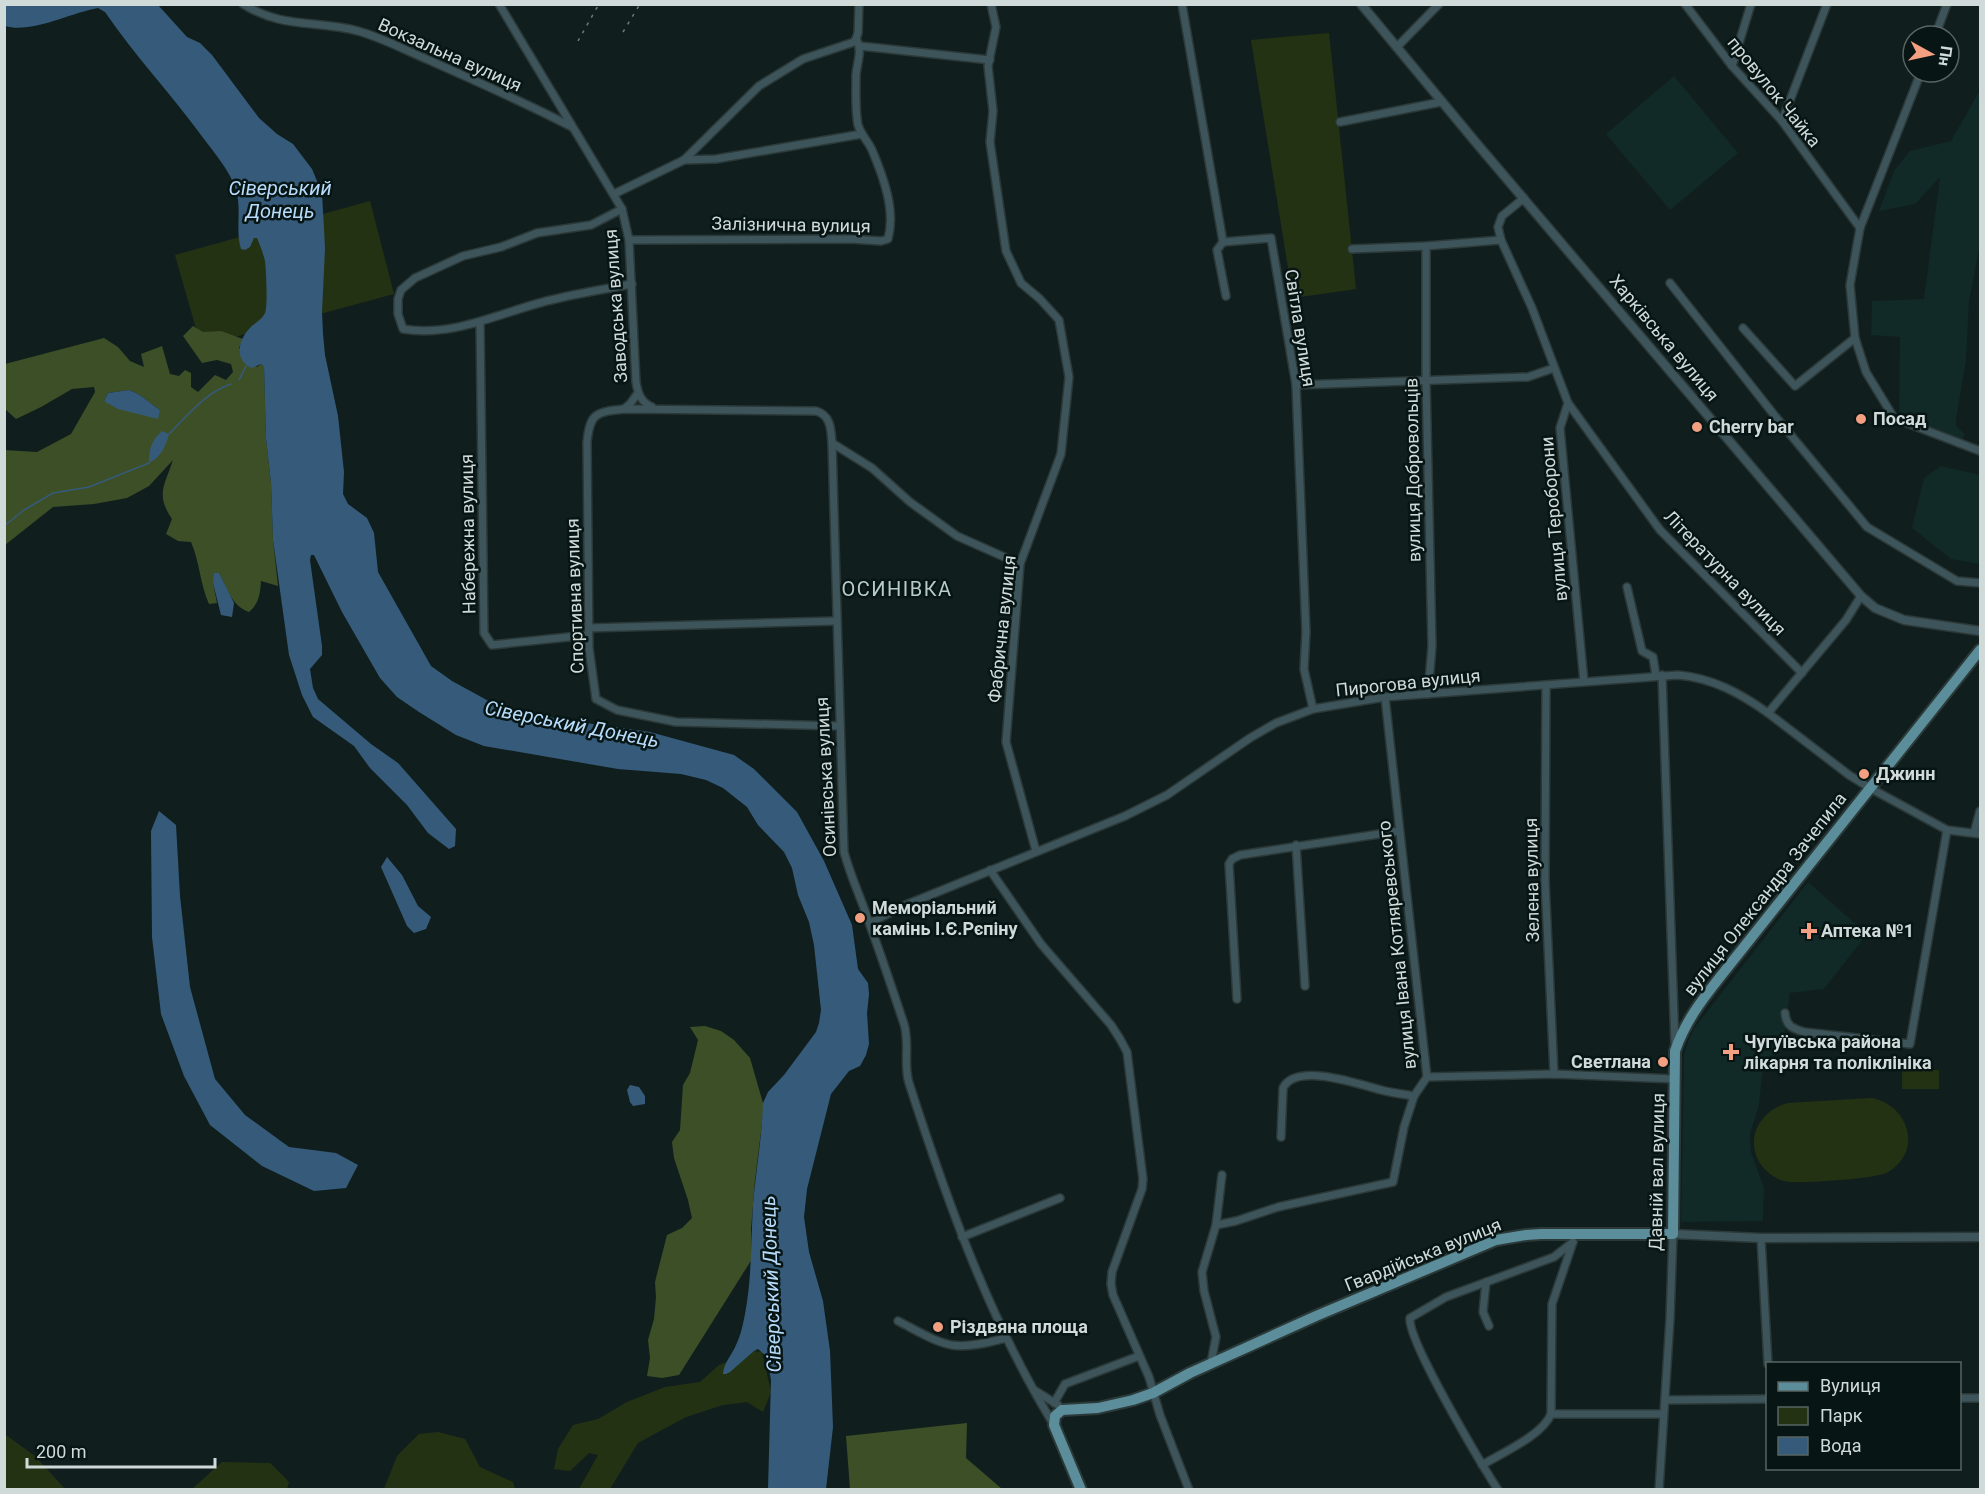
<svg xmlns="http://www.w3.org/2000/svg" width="1985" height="1494" font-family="Roboto,sans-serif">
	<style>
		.built { fill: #112927 }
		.green { fill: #243214 }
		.forest { fill: #3d4f27; fill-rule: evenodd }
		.water { fill: #365b7a }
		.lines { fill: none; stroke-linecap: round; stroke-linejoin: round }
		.stream { stroke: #365b7a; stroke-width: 1.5 }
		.minor-casing { stroke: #2b3938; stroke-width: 10 }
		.tertiary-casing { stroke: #2b3938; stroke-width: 11 }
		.primary-casing { stroke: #2b3938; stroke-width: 14 }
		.minor { stroke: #3d545b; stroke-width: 7 }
		.tertiary { stroke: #3d545b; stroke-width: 8 }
		.primary { stroke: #5b8d9a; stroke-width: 10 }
		.rail { stroke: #6d7a79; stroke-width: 1.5; stroke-dasharray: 3 6; stroke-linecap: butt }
		.poi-dot { fill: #f2a081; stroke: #071614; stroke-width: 2 }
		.labels { text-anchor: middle; stroke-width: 5; stroke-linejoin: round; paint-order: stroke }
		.street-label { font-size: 18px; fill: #d0dad9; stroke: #071614 }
		.poi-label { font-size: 18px; font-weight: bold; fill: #d0dad9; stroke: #071614; text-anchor: start }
		.water-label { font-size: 20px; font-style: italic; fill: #b7dbfb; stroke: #071614 }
		.neighbourhood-label { font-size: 20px; letter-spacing: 1.5px; fill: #b7cbc8; stroke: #071614 }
	</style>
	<rect width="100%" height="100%" fill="#101f1e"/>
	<g class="built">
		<path d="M 1674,76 L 1738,153 L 1670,210 L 1606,134 Z"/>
		<path d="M 1980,90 L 1980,244 L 1969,302 L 1966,361 L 1956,419 L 1956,426 L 1965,434 L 1959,445 L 1899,413 L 1900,337 L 1871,335 L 1872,301 L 1924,299 L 1940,177 L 1915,204 L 1879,211 L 1894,171 L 1910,151 L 1951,141 Z"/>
		<path d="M 1941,466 L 1980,475 L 1980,564 L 1951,559 L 1912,528 L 1924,478 Z"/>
		<path d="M 1808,882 L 1867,934 L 1824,989 L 1790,993 L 1782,1051 L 1764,1059 L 1759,1105 L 1750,1134 L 1751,1152 L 1764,1188 L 1763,1221 L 1681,1222 L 1684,1054 L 1689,1039 L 1695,1027 Z"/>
	</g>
	<g class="green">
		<path d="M 1329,33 L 1356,289 L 1293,298 L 1251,40 Z"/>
		<path d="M 370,201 L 394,294 L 201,346 L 175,255 Z"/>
		<rect x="1902" y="1070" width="37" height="19"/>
		<path d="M 1871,1098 C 1908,1104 1924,1151 1888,1172 C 1877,1179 1804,1183 1789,1182 C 1779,1181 1768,1174 1762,1166 C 1743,1140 1760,1110 1788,1103 Z"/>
		<path d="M 754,1351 L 762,1352 L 771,1392 L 763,1412 L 747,1402 L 723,1405 L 686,1417 L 638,1443 L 610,1489 L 579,1489 L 598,1455 L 589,1453 L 570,1471 L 554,1469 L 558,1449 L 573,1425 L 598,1419 L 627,1402 L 665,1387 L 700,1382 L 719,1365 Z"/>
		<path d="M 4,1430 L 6,1435 L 35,1456 L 65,1489 L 5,1489 Z"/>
		<path d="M 438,1432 L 465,1439 L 480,1467 L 513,1482 L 515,1489 L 384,1489 L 397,1456 L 419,1434 Z"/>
		<path d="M 222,1462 L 270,1463 L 289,1482 L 287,1489 L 192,1489 Z"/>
	</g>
	<g class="forest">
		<path d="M 193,326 L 203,332 L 221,331 L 243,339 L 239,348 L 257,367 L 261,364 L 264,365 L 266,439 L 271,483 L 273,540 L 278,586 L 261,581 C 260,595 259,603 249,612 C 232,606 227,589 219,573 L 213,583 L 217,603 L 209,604 C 200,584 200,563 191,542 L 178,541 L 166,534 L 172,519 C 155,494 165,485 173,460 L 149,486 L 127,498 L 94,504 L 53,507 L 5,545 L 4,450 L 37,452 L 71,434 L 95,392 L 94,387 L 72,389 L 41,407 L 16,419 L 5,409 L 5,364 L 104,338 L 118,347 L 130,361 L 144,367 L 141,354 L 162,346 L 170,374 L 179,376 L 185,370 L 191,373 L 191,387 L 198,392 L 215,375 L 226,380 L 233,372 L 231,364 L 217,360 L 202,363 L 183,336 ZM 129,390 C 143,395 148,402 160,410 L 104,401 L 108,393 Z"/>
		<path d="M 705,1026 L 721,1031 L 734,1040 L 750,1058 L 763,1103 L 763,1115 L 755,1180 L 751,1229 L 752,1259 L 679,1375 L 662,1378 L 647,1376 L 650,1358 L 648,1340 L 654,1319 L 656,1297 L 655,1282 L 667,1235 L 682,1228 L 692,1218 L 688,1200 L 674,1158 L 672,1142 L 680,1130 L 683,1085 L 690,1073 L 698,1040 L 690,1027 Z"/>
		<path d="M 967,1423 L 966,1458 L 1002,1489 L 850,1489 L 846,1436 Z"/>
	</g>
	<g class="water">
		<path d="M 5,4 L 158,5 L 187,37 L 200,43 L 212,55 L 259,118 L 277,134 L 293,144 L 312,169 L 322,193 L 325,248 L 322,312 L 323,334 L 325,355 L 338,416 L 344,472 L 343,494 L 348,504 L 367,518 L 374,533 L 378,572 L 431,666 L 452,681 L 494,704 L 558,719 L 650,732 L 734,755 L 754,769 L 797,812 L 824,861 L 852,925 L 858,969 L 868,983 L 869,994 L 867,1013 L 869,1044 L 866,1055 L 860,1066 L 849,1071 L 831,1094 L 807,1189 L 804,1217 L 809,1252 L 823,1301 L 830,1351 L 833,1427 L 826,1489 L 768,1489 L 771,1380 L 767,1357 L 758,1349 L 754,1351 L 730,1372 L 726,1374 L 723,1374 C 724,1362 732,1355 736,1345 C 741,1335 743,1324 745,1314 C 752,1277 751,1240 753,1204 C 756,1170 762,1137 763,1103 L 768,1092 L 784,1075 L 816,1032 L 819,1023 L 821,1010 L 814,945 L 809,922 L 798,895 L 792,868 L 784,852 L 758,825 L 747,807 L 723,788 L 706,780 L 681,774 L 618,769 L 484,746 L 456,735 L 419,712 L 397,697 L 380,678 L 342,612 L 314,555 L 311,555 L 310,560 L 322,646 L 322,655 L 310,669 L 313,688 L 318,699 L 371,744 L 398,763 L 456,829 L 455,846 L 449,849 L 428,833 L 407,805 L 370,768 L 354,746 L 313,717 L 302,695 L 289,655 L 273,540 L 271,483 L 266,439 L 264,366 L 261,364 L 252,368 C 235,361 237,342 249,329 C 254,323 261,321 265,313 C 268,307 266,268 265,261 C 263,253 260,245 257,238 L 254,238 L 250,247 L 245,250 L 241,249 C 235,230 242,209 236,190 C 230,171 216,155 204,139 C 172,95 135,56 105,12 L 98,8 C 70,13 31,34 5,26 Z"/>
		<path d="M 129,390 C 143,395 148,402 160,410 L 158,419 L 118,409 L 104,401 L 108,393 Z"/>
		<path d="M 162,431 L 169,434 C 166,446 161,457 149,463 C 149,449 151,441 162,431 Z"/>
		<path d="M 214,573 L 219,573 L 234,603 L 232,617 L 221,615 L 213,583 Z"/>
		<path d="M 159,811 L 176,825 L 180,896 L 190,987 L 215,1079 L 245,1115 L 289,1147 L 336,1153 L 358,1165 L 346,1188 L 314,1191 L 262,1166 L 210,1125 L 184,1076 L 161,1014 L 152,937 L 151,831 Z"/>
		<path d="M 387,857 L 402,875 L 418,906 L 431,917 L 426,929 L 414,933 L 407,926 L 381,867 Z"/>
		<path d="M 630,1085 L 639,1087 L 645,1096 L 645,1104 L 633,1106 L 630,1102 L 627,1090 Z"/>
	</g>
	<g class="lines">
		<g class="stream">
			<path d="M 239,380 L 246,366"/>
			<path d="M 169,434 C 187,416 206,392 231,384"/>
			<path d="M 4,526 L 24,510 L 53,493 L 89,487 L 149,463"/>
		</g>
		<g class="minor-casing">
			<g id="minor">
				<path d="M 243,4 C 282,29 317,20 358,31 C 383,38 407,51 431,61 C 478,82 526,103 572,127"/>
				<path d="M 499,4 L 622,209 L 629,240 L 636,382 C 638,394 641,402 652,407"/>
				<path d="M 991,4 L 996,27 L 988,66 L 993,111 L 990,142 L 1006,251 L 1021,283 L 1040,299 L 1059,320 L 1069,377 L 1061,454 L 1020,564 L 1006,742 L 1036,851"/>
				<path d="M 1182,4 L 1223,242 L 1271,238 L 1296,385 L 1306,632 L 1304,669 L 1313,709"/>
				<path d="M 1685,4 L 1732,66 L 1782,121 L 1860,228"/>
				<path d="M 1935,36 L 1947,4"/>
				<path d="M 860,46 L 990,60"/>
				<path d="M 1397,47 L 1439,4"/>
				<path d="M 1732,66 L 1751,4"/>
				<path d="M 1921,72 L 1860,228 L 1850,285 L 1855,338 L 1866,372 L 1894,418 L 1980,451"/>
				<path d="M 1782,121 L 1827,4"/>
				<path d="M 1340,122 L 1441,102"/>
				<path d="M 684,160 L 716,159 L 862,134"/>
				<path d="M 614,194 L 684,160 L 759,86 L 803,59 L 854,42 L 856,39"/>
				<path d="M 1524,198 L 1502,216 L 1498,227 L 1501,240 L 1532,308 L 1568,403 L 1560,428 L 1584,682"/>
				<path d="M 622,209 L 591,225 L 537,233 L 501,247 L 463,256 L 415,278 L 401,290 L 398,299 L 398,314 L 403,329 C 455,338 505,310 555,299 C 580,293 606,289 632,284"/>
				<path d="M 629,240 L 850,239 L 881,241 L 888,239 C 896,210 883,176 872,150 C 868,141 861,135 858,125 C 855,111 856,90 856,75 C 857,62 863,50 856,39 L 858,33 L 859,4"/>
				<path d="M 1223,242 L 1217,250 L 1226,296"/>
				<path d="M 1426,246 L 1426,381 L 1432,646 L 1428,694"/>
				<path d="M 1352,249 L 1426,246 L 1501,240"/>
				<path d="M 1670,283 L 1775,416 L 1867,527 L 1957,581 L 1980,583"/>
				<path d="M 480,322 L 484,633 L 492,645 L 588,635"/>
				<path d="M 1743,328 L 1795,386 L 1855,338"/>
				<path d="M 1296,385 L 1528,377 L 1554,368"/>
				<path d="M 1568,403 L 1660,530 L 1802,673"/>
				<path d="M 624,409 L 630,404 L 638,393"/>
				<path d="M 832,443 L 872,468 L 910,502 L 957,536 L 1020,564"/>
				<path d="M 1627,587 L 1642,651 L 1653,657 L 1656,676"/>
				<path d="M 588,628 L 836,621"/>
				<path d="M 1662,675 L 1675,1045"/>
				<path d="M 1546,686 L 1545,881 L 1554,1074"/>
				<path d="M 1768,713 L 1849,775 L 1870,788 L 1947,830 L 1980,834"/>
				<path d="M 840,726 L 676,722 L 617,710 L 596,699 L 589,648 L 587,442 C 590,413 596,412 624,409 L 816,411 C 831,415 831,430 832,443 L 844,852 C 851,878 862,900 870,925 C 882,958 893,991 904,1024 C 910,1043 903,1064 909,1083 C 947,1201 989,1319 1054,1425"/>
				<path d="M 1974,833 L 1980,811"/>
				<path d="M 1296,845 L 1305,986"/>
				<path d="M 990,870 L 1041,944 L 1111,1025 L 1120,1039 L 1127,1052 L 1129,1068 L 1143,1179 L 1142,1189 L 1112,1272 L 1111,1284 L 1113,1295 L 1149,1377 L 1160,1415 L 1189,1490"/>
				<path d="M 870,923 L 903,906 L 1125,816 L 1167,795 L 1250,738 L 1276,723 L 1313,709 L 1385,697 L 1678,675 C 1712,678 1740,693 1768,713 L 1846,620 L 1861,596"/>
				<path d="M 1237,999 L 1229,864 L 1232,859 L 1240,855 L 1399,831"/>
				<path d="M 1785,1013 C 1786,1026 1792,1028 1804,1032 L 1910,1044 L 1947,830"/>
				<path d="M 1427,1077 L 1554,1074 L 1675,1079"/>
				<path d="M 1281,1137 L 1283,1088 C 1296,1062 1359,1084 1381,1090 C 1392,1093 1403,1094 1414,1096"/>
				<path d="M 1216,1225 L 1236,1221 L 1278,1207 L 1393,1182 L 1404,1127 L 1414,1096 L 1427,1077 L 1385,697"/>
				<path d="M 962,1237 L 1060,1198"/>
				<path d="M 1761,1238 L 1768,1364"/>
				<path d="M 1486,1282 L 1483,1312 L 1489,1326"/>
				<path d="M 898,1321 C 946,1346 951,1353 1006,1338"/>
				<path d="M 1211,1363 L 1216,1337 L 1204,1291 L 1202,1272 L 1216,1225 L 1222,1175"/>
				<path d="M 1034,1390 L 1058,1405"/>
				<path d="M 1960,1398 L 1980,1398"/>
				<path d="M 1665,1400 L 1768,1399"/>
				<path d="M 1054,1403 L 1065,1384 L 1139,1356"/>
				<path d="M 1551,1414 L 1663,1414"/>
				<path d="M 1482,1465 C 1502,1453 1543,1435 1551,1414 L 1552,1304 L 1573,1242"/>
				<path d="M 1498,1490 C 1482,1465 1407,1340 1410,1318 L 1446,1297 L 1554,1257 L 1573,1242"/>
				<path d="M 1659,1490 L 1670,1319 L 1673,1234"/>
			</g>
		</g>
		<g class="tertiary-casing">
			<g id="tertiary">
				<path d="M 1361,4 L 1478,145 L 1861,596 L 1875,608 L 1904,620 L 1980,631"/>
				<path d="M 1673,1234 L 1761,1238 L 1980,1237"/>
			</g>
		</g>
		<g class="primary-casing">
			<path id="primary" d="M 1081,1490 L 1054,1425 L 1055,1416 L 1062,1410 L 1098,1408 L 1133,1400 L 1153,1393 L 1190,1373 L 1316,1316 L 1496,1240 L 1526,1235 L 1541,1234 L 1673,1234 L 1675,1051 C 1685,1022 1701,1001 1720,977 L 1980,650"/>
		</g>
		<use href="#minor" class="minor"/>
		<use href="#tertiary" class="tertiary"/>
		<use href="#primary" class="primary"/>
		<g class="rail">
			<path d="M 623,32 L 640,4"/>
			<path d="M 578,41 L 599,4"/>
		</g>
	</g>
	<g class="poi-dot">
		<circle cx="1861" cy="419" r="6"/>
		<circle cx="1697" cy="427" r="6"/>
		<circle cx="1864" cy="774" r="6"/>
		<circle cx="860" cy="918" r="6"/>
		<path d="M1806 922h6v6h6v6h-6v6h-6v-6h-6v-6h6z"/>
		<path d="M1728 1043h6v6h6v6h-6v6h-6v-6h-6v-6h6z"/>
		<circle cx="1663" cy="1062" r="6"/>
		<circle cx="938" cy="1327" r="6"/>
	</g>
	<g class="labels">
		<g class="street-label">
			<text transform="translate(450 55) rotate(24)" y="6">Вокзальна вулиця</text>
			<text transform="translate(1774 92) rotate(51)" y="6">провулок Чайка</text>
			<text transform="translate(791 225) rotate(1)" y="6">Залізнична вулиця</text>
			<text transform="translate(616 306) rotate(-94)" y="6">Заводська вулиця</text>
			<text transform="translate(1300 328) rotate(81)" y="6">Світла вулиця</text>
			<text transform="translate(1664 338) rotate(50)" y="6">Харківська вулиця</text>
			<text transform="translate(1413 470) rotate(-91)" y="6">вулиця Добровольців</text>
			<text transform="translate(1554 519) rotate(-95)" y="6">вулиця Тероборони</text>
			<text transform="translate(468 534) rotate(-91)" y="6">Набережна вулиця</text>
			<text transform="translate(1725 573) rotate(46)" y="6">Літературна вулиця</text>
			<text transform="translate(575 596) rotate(-92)" y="6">Спортивна вулиця</text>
			<text transform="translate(1002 629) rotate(-84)" y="6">Фабрична вулиця</text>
			<text transform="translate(1408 683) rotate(-6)" y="6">Пирогова вулиця</text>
			<text transform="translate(826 777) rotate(-93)" y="6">Осинівська вулиця</text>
			<text transform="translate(1532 880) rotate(-91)" y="6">Зелена вулиця</text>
			<text transform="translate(1765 894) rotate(-52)" y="6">вулиця Олександра Зачепила</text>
			<text transform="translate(1397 945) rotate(-96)" y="6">вулиця Івана Котляревського</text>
			<text transform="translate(1657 1172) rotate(-89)" y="6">Давній вал вулиця</text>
			<text transform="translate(1423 1255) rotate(-22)" y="6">Гвардійська вулиця</text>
		</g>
		<g class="poi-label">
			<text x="1873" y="425">Посад</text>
			<text x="1709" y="433">Cherry bar</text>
			<text x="1876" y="780">Джинн</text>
			<text x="872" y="914">Меморіальний<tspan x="872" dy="21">камінь І.Є.Рєпіну</tspan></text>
			<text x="1821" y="937">Аптека №1</text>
			<text x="1744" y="1048">Чугуївська района<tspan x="1744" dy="21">лікарня та поліклініка</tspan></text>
			<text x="1651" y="1068" text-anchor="end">Светлана</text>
			<text x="950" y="1333">Різдвяна площа</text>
		</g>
		<g class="water-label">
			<text x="280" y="195">Сіверський<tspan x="280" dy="23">Донець</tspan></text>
			<text transform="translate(572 724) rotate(11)" y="7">Сіверський Донець</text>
			<text transform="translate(771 1284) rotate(-92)" y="7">Сіверський Донець</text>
		</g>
		<g class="neighbourhood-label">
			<text x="897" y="596">ОСИНІВКА</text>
		</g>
	</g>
	<rect width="1985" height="1494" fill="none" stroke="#d0dad9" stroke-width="12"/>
	<rect x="1766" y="1362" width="195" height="108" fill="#071614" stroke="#576463" stroke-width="1.5"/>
	<rect x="1778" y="1382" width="30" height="9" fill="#5b8d9a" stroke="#576463" stroke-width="1.5"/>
	<text x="1820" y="1392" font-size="18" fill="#d0dad9">Вулиця</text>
	<rect x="1778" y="1407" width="30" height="18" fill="#243214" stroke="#576463" stroke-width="1.5"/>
	<text x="1820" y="1422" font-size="18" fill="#d0dad9">Парк</text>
	<rect x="1778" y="1437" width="30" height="18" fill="#365b7a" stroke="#576463" stroke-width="1.5"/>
	<text x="1820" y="1452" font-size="18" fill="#d0dad9">Вода</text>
	<g transform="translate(1931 54) rotate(98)"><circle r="28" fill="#071614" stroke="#576463" stroke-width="1.5"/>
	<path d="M0-4.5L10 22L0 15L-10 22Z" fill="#f2a081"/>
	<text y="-9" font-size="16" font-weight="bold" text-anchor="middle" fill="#d0dad9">Пн</text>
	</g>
	<path d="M27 1458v9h188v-9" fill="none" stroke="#d0dad9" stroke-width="3"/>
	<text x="36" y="1458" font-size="18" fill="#d0dad9" stroke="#071614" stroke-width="4.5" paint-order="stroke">200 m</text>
</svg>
